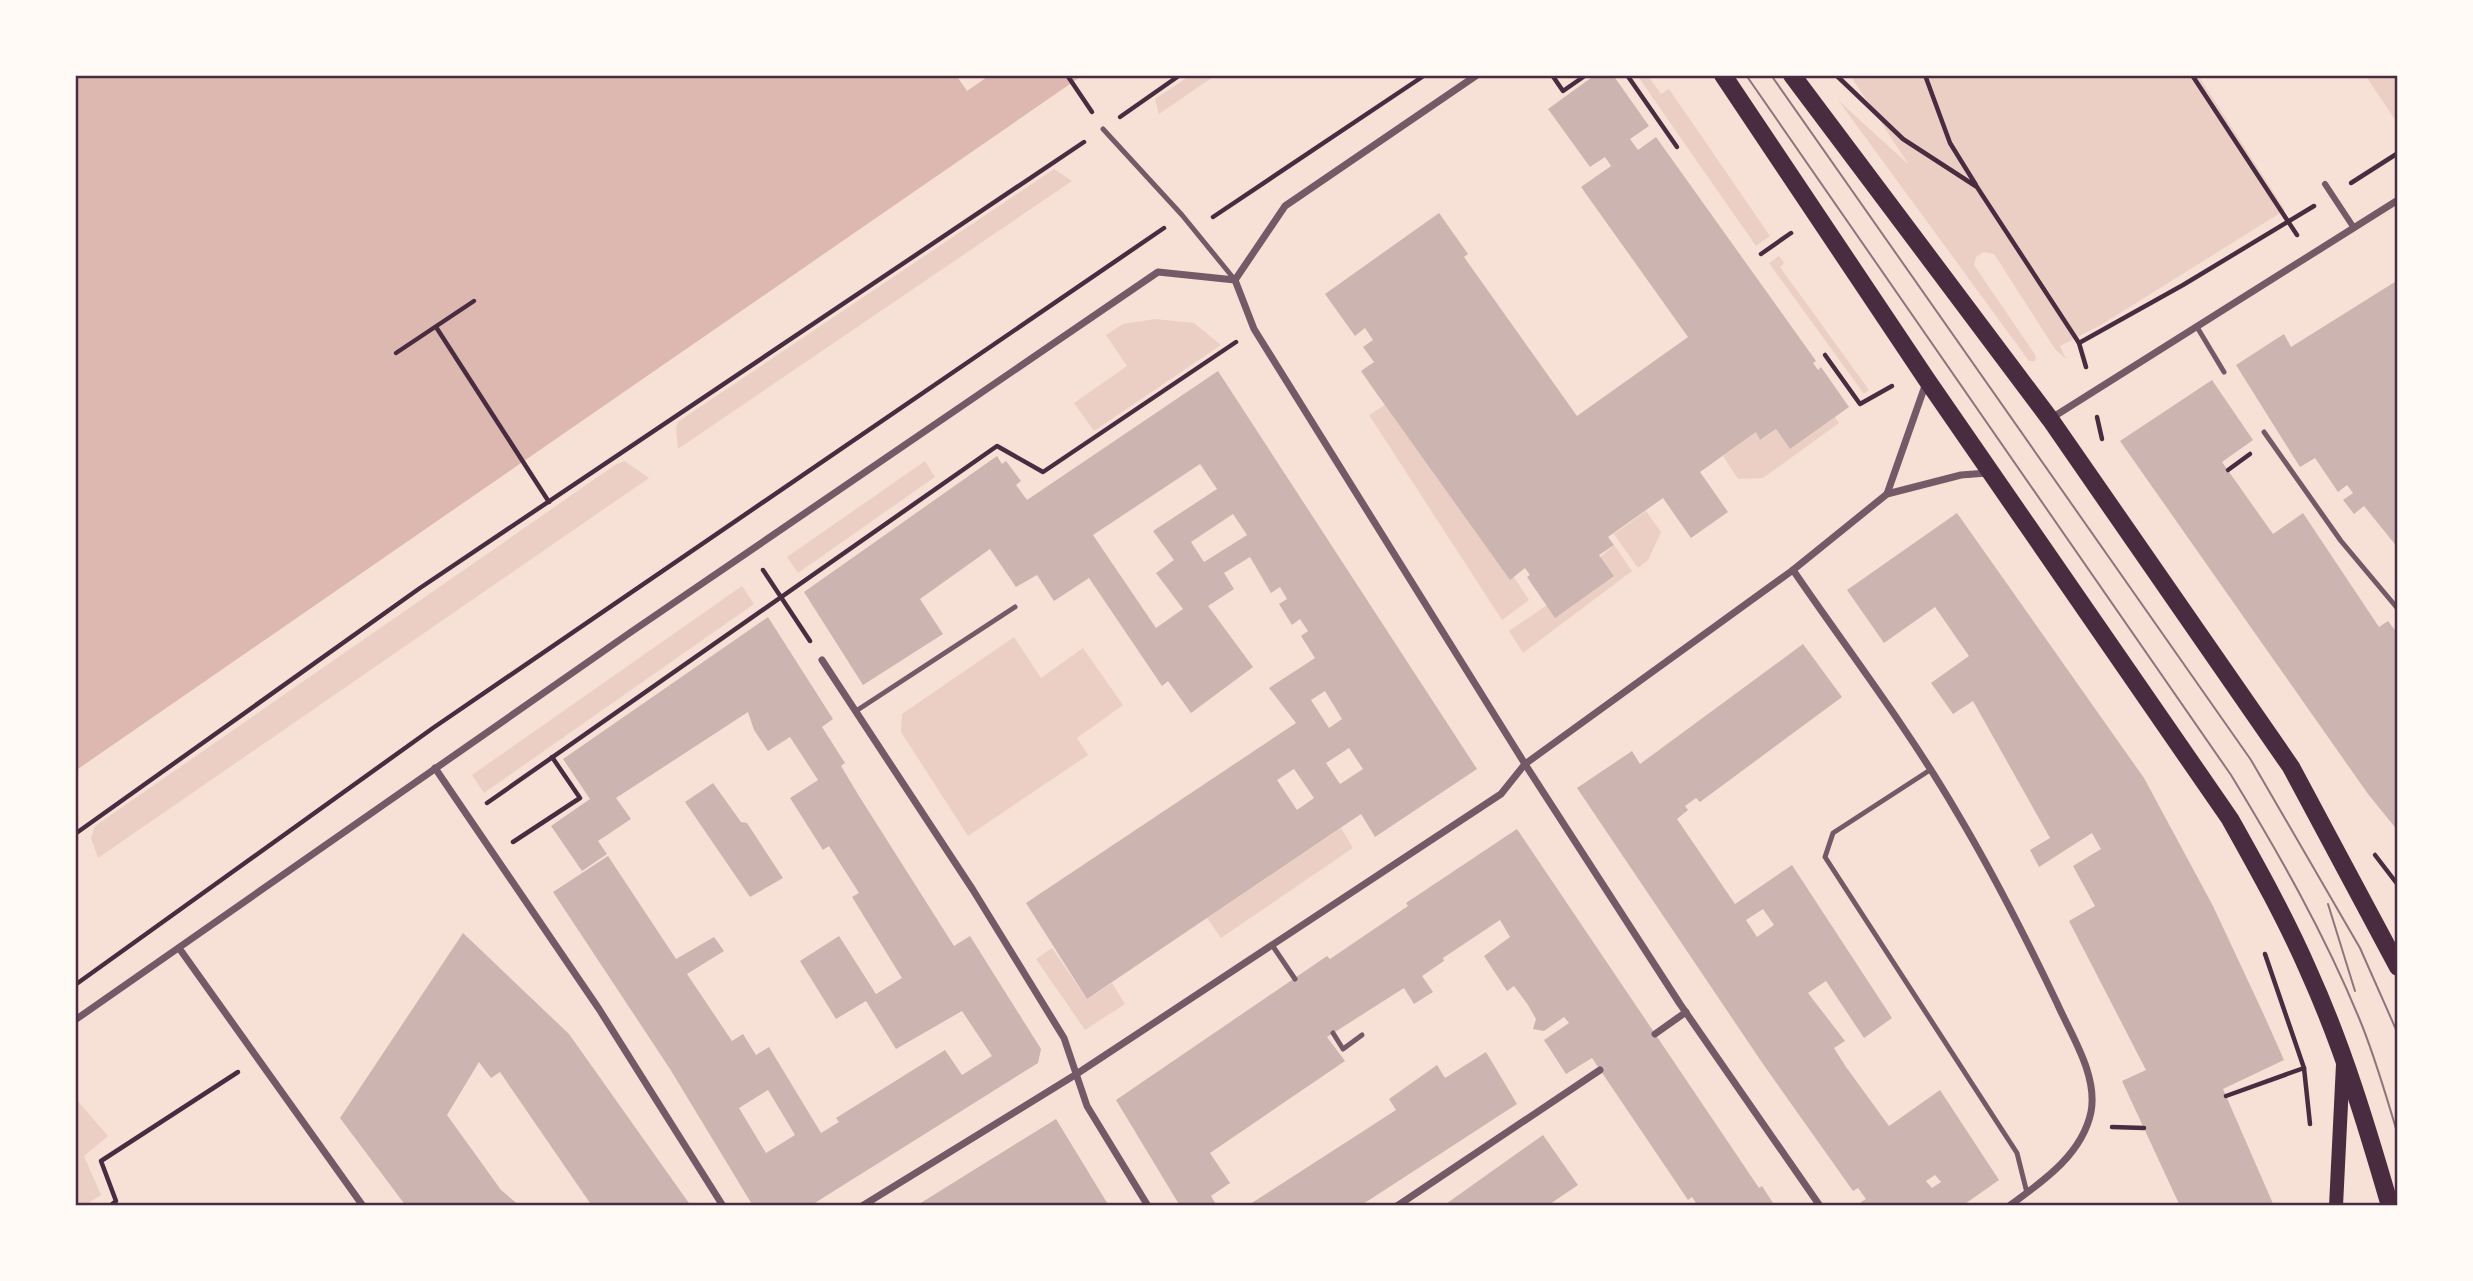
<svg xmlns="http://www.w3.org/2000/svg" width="2473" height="1281" font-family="'PT Sans',sans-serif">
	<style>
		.green { fill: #ebcfc5 }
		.water { fill: #dcb8b0 }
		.pier { fill: #f7e1d7 }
		.building { fill: #ccb4b1; fill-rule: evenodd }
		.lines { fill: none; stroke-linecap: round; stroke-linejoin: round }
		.path { stroke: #4a2c40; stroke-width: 4.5 }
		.service { stroke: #755966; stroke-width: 5 }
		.pedestrian { stroke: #755966; stroke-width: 6 }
		.minor { stroke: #755966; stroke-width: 7 }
		.secondary { stroke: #4a2c40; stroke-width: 14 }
		.primary { stroke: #4a2c40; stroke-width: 18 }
		.tram { stroke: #8f747c; stroke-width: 2 }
		.neatline { fill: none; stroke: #4a2c40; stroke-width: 2.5 }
	</style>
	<rect width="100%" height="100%" fill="#f7e1d7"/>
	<g class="green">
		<path d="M 1191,75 L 1216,75 L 1159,114 L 1155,99 Z"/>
		<path d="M 1647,75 L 1661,94 L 1669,89 L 1770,236 L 1756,246 L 1639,78 Z"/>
		<path d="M 1850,75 L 2198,75 L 2285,210 L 2101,325 L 2060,346 L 2066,359 L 2055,349 L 1994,254 L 1984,252 L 1976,257 L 1974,265 L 2036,356 L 2035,361 L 2029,361 L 1838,100 L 1909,165 Z"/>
		<path d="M 2365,75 L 2398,75 L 2398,124 Z"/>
		<path d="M 1054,169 L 1072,181 L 678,449 L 676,427 L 679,421 Z"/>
		<path d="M 1779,256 L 1784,263 L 1780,267 L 1869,390 L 1864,394 L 1769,263 Z"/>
		<path d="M 1155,319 L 1194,323 L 1221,345 L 1094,431 L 1074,403 L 1127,366 L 1106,335 L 1123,324 Z"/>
		<path d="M 1385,405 L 1510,579 L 1514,577 L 1529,600 L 1502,620 L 1369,415 Z"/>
		<path d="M 1835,417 L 1839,423 L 1763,478 L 1738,479 L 1723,456 L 1756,432 L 1761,440 L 1776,429 L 1790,449 Z"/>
		<path d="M 625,461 L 649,478 L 98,858 L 91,838 L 95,826 L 615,465 Z"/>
		<path d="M 925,461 L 935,477 L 798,573 L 787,557 Z"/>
		<path d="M 1646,511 L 1661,532 L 1648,560 L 1638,568 L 1614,534 Z"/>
		<path d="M 1614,545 L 1632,571 L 1523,653 L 1509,631 L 1547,605 Z"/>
		<path d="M 742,586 L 754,604 L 484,793 L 472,775 Z"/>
		<path d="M 1014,637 L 1041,678 L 1083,648 L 1123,705 L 1077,738 L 1088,755 L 968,836 L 901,732 L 902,714 Z"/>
		<path d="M 1341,828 L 1353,848 L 1221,938 L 1207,918 Z"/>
		<path d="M 1052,948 L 1087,999 L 1112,983 L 1125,1004 L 1085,1030 L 1036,959 Z"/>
		<path d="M 75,1098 L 108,1136 L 84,1156 L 101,1195 L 84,1206 L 75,1206 Z"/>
	</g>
	<path class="water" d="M 75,75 L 1083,75 L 75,771 Z"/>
	<path class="pier" d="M 956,75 L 990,75 L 967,91 Z"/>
	<g class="building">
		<path d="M 1595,75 L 1613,75 L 1649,126 L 1630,139 L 1638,150 L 1656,137 L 1816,361 L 1813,363 L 1818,370 L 1821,367 L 1849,407 L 1790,449 L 1776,429 L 1760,440 L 1756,432 L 1700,472 L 1728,512 L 1691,538 L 1663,498 L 1608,537 L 1614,545 L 1599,555 L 1614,576 L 1555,618 L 1527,577 L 1530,575 L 1525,568 L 1510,580 L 1372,387 L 1361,371 L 1374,362 L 1363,347 L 1373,340 L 1365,328 L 1355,336 L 1325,294 L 1439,213 L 1468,254 L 1464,257 L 1577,416 L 1688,337 L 1581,187 L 1611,166 L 1605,157 L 1590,167 L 1548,109 Z"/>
		<path d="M 2398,280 L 2398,548 L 2364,506 L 2354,514 L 2343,500 L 2353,493 L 2347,485 L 2338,492 L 2315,458 L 2300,467 L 2236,365 L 2284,334 L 2291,347 Z"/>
		<path d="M 1218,371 L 1477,769 L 1375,837 L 1361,814 L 1087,999 L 1026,903 L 1296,723 L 1269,688 L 1315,658 L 1301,636 L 1308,631 L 1300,619 L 1292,625 L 1279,604 L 1287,599 L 1280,587 L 1271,593 L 1250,557 L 1224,573 L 1234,589 L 1208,606 L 1253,667 L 1191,713 L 1168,681 L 1162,686 L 1089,578 L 1054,601 L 1037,575 L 1016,587 L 990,549 L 920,599 L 943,634 L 863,685 L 804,592 L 997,456 L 1002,464 L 1006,461 L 1021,481 L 1016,485 L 1027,500 ZM 1200,464 L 1217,489 L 1153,531 L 1174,560 L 1156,573 L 1183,609 L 1156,628 L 1093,535 ZM 1233,514 L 1247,535 L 1204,562 L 1191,542 ZM 1325,691 L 1342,719 L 1329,728 L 1311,700 ZM 1349,748 L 1363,769 L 1340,784 L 1326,763 ZM 1294,769 L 1314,798 L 1297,810 L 1277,780 Z"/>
		<path d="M 2212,380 L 2253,440 L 2222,462 L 2273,534 L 2303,513 L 2379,627 L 2388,621 L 2398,634 L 2398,831 L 2368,794 L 2120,441 Z"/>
		<path d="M 1957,513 L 2144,778 L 2213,906 L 2264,1015 L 2284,1060 L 2223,1089 L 2274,1206 L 2180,1206 L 2122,1081 L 2146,1070 L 2069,921 L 2095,906 L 2073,866 L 2101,849 L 2092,833 L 2039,867 L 2030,850 L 2050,838 L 1973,701 L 1953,714 L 1931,683 L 1969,656 L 1935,607 L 1884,643 L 1847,590 Z"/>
		<path d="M 768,617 L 833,719 L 822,727 L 845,763 L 841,766 L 859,796 L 954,946 L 970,936 L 1041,1049 L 1038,1063 L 810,1206 L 753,1206 L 670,1069 L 553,892 L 608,856 L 676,959 L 714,937 L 724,951 L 687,974 L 732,1041 L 743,1034 L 756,1055 L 769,1047 L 821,1133 L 839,1122 L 836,1118 L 945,1050 L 962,1075 L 992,1056 L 962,1011 L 896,1049 L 866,1001 L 836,1019 L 800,961 L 839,936 L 876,994 L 902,978 L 852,897 L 859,893 L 829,846 L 823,850 L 790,798 L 818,780 L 790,737 L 768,751 L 754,730 L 748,712 L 616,798 L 631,819 L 598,841 L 607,854 L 582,871 L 551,826 L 590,799 L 563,759 ZM 768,1090 L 795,1135 L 766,1153 L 739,1108 Z"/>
		<path d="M 1803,644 L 1842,697 L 1700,802 L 1696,798 L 1685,806 L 1688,810 L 1677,819 L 1735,904 L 1792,865 L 1892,1018 L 1864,1038 L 1826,981 L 1808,993 L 1845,1041 L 1834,1048 L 1846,1067 L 1889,1126 L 1940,1090 L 1999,1180 L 1962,1206 L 1863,1206 L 1861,1202 L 1866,1199 L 1858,1188 L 1853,1191 L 1763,1064 L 1577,788 L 1632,751 L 1640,764 ZM 1763,909 L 1774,925 L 1757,937 L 1746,920 ZM 1935,1175 L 1941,1182 L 1932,1188 L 1926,1181 Z"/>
		<path d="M 713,783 L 741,822 L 747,823 L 783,878 L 750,897 L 685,802 Z"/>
		<path d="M 1517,829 L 1759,1188 L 1762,1186 L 1775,1206 L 1698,1206 L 1692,1197 L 1688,1200 L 1592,1058 L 1566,1074 L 1544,1040 L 1569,1023 L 1564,1017 L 1544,1031 L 1533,1029 L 1536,1019 L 1528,1005 L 1514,986 L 1507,991 L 1484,956 L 1510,937 L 1500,920 L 1443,958 L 1444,961 L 1422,976 L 1433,992 L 1414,1004 L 1404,988 L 1327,1037 L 1345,1061 L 1210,1153 L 1230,1183 L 1211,1196 L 1217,1206 L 1180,1206 L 1116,1100 L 1327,956 L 1330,959 L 1408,906 L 1406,903 Z"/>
		<path d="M 463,933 L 569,1034 L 691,1206 L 592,1206 L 500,1072 L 491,1078 L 479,1062 L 447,1115 L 501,1190 L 520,1206 L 406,1206 L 340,1118 Z"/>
		<path d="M 1486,1052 L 1517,1104 L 1360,1206 L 1247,1206 L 1396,1110 L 1389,1099 L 1437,1065 L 1445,1078 Z"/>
		<path d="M 1056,1119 L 1109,1206 L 916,1206 L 956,1181 Z"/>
		<path d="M 1543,1135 L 1578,1185 L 1547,1206 L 1443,1206 Z"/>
	</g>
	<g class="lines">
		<g class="path">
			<path d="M 1067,75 L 1092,112"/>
			<path d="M 1552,75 L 1563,91 L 1586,75"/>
			<path d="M 1627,75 L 1677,147"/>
			<path d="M 1653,75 L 1656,75"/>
			<path d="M 1836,75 L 1903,139 L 1977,187 L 2079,343 L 2086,367"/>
			<path d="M 1925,75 L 1950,143 L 1976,185"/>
			<path d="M 2192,75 L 2297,235"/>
			<path d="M 1120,117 L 1180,75"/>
			<path d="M 2351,183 L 2398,153"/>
			<path d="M 1213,217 L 1425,75"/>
			<path d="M 1761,254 L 1791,233"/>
			<path d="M 436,327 L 549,502"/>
			<path d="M 2079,343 L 2183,285 L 2314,206"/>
			<path d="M 396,353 L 474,301"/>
			<path d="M 1825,355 L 1860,404 L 1892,386"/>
			<path d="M 2097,417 L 2102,439"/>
			<path d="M 2228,470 L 2250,454"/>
			<path d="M 763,570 L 810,641"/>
			<path d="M 487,803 L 997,446 L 1043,472 L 1236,342"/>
			<path d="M 75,834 L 420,588 L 1084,142"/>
			<path d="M 513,842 L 580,798 L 552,757"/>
			<path d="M 2375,855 L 2398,885"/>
			<path d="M 2265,954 L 2304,1068 L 2310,1124"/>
			<path d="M 75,985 L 433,728 L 1164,228"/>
			<path d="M 2226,1096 L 2304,1068"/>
			<path d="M 2112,1127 L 2144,1128"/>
			<path d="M 110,1206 L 116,1201 L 101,1161 L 238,1072"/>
		</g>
		<g class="service">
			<path d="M 1103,129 L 1182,215 L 1235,280"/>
			<path d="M 2197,327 L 2224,372"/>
			<path d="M 2264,432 L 2341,541 L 2398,609"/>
			<path d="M 856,711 L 1015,607"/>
			<path d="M 1930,770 L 1833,833 L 1825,857 L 2017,1153 L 2027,1193"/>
			<path d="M 1272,945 L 1295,979"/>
			<path d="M 1333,1033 L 1343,1049 L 1362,1035"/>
		</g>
		<path class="pedestrian" d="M 2325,184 L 2354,228"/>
		<g class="minor">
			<path d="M 1235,280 L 1254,329 L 1525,764 L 1680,1004 L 1820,1206"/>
			<path d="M 1235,280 L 1285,206 L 1477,75"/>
			<path d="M 2050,419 L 2398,200"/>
			<path d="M 1887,494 L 1926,383"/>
			<path d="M 1793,570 C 1847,649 1907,727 1956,811 C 1993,873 2026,938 2057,1003 C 2071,1035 2098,1075 2091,1112 C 2082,1155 2042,1182 2009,1206"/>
			<path d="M 822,660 L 973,890 L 1064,1038 L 1087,1106 L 1148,1206"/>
			<path d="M 435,768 L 599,1009 L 723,1206"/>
			<path d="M 179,948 L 363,1206"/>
			<path d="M 75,1020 L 631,632 L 1158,272 L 1235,280"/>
			<path d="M 1655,1034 L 1686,1012"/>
			<path d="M 862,1206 L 1075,1075 L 1501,794 L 1525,764 L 1793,570 L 1887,494 L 1961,475 L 1987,473"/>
			<path d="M 1397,1206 L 1600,1070"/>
		</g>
		<path class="secondary" d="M 2336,1206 L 2343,1064"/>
		<g class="primary">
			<path d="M 1723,75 L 1927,380 L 2230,819 C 2258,869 2286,919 2309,972 C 2343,1047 2367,1127 2390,1206"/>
			<path d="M 1792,75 L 2050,419 L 2291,767 L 2398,967"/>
		</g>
		<g class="tram">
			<path d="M 1746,75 L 2231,775 C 2278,852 2324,933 2359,1018 C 2375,1056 2386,1096 2398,1135"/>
			<path d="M 1771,75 L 2251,760 L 2360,948 L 2398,1034"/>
			<path d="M 2328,904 L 2355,991"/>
		</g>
	</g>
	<rect width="2473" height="1281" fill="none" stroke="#fffaf5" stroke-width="154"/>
	<rect x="77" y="77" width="2319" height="1127" class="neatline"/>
</svg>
